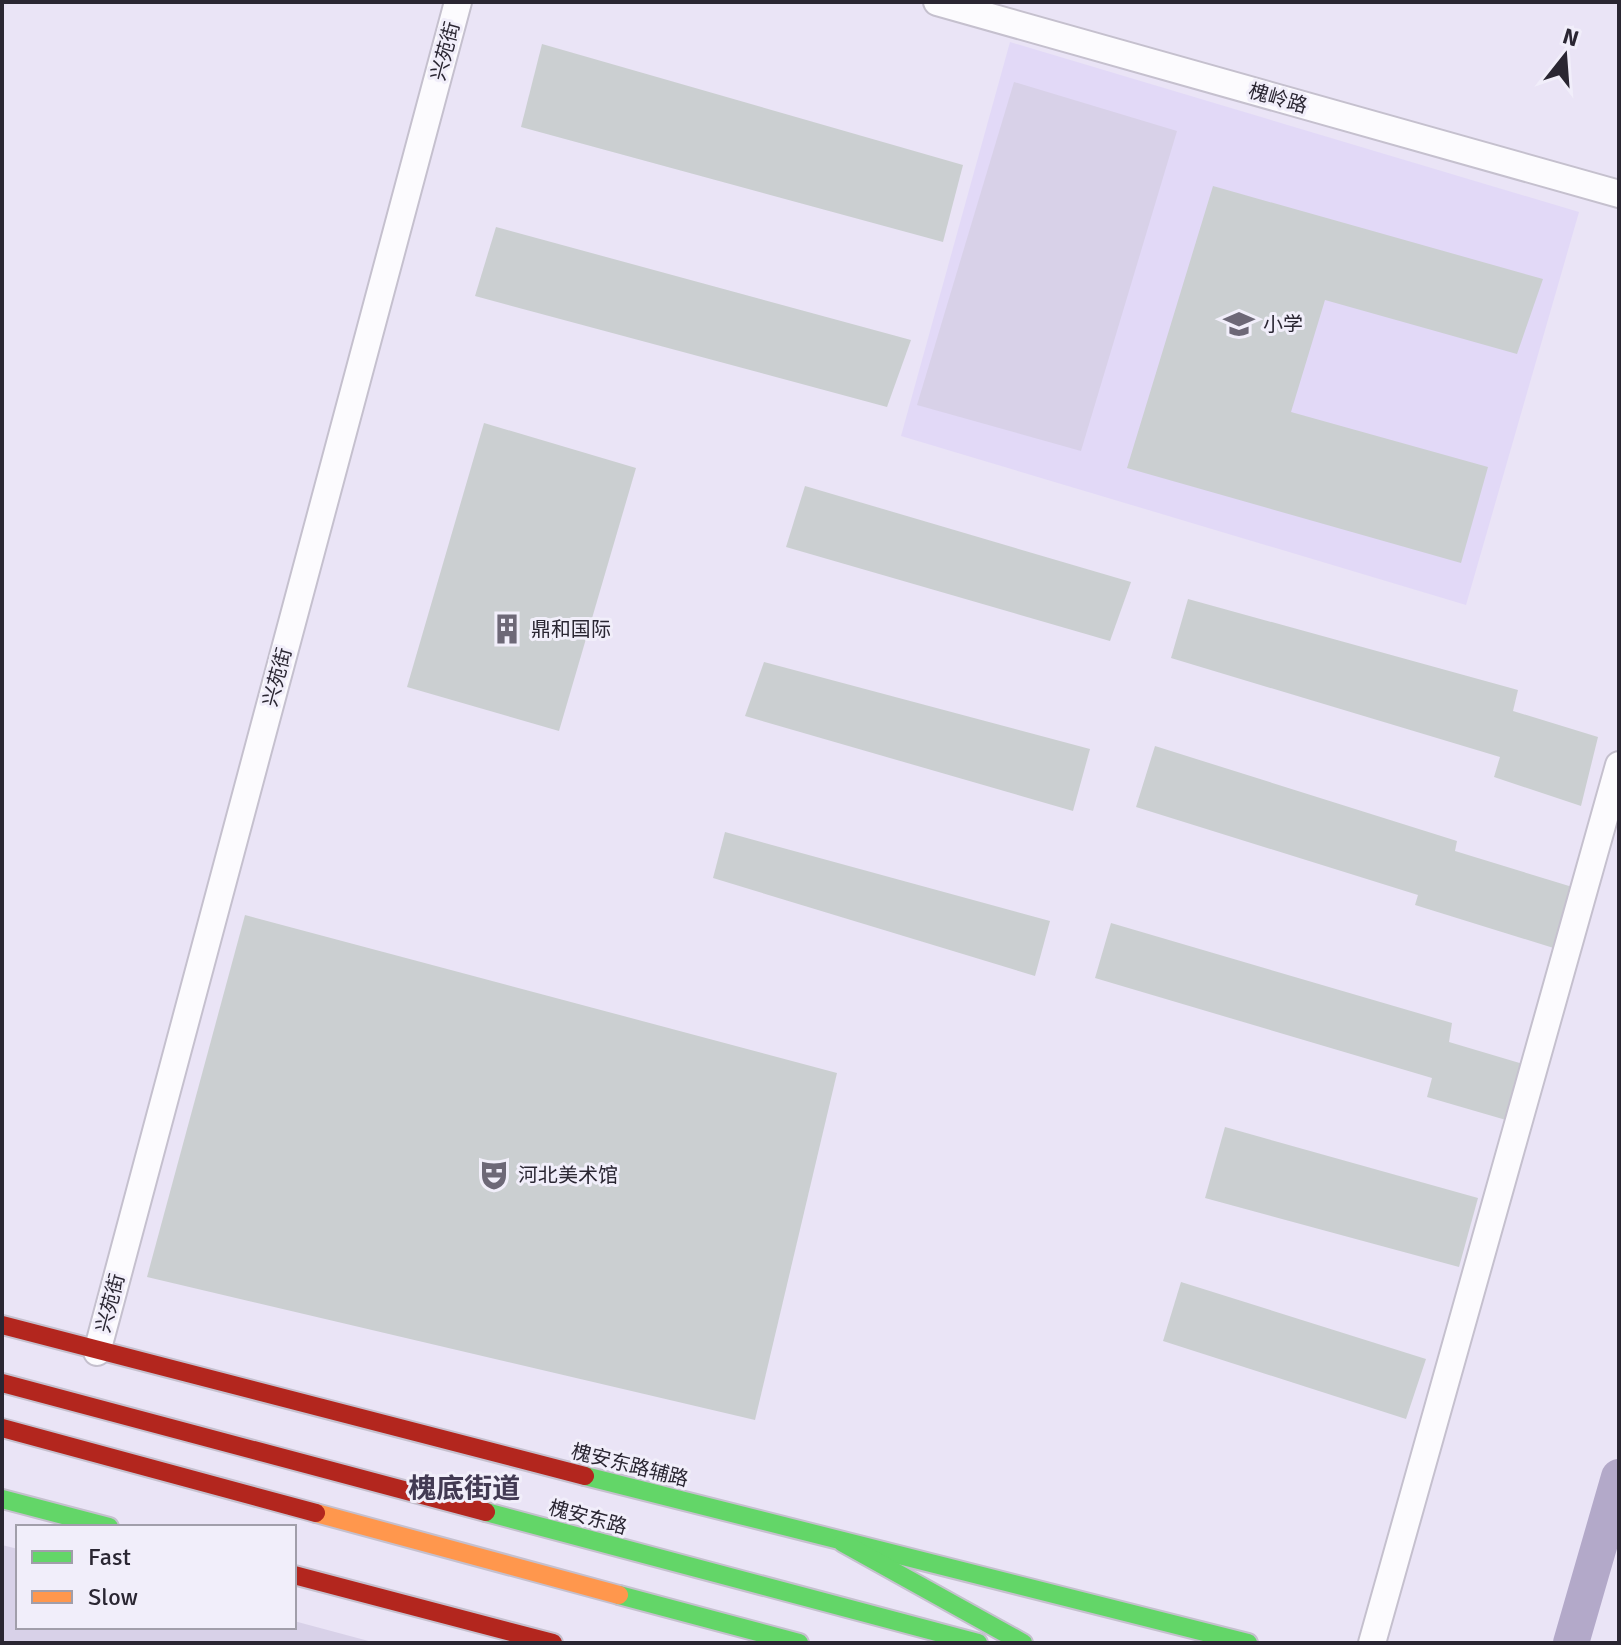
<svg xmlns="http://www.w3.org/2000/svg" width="1621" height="1645" font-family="Signika,'Noto Sans SC',sans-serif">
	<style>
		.built { fill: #e2d9f7 }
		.green { fill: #d8d1e8 }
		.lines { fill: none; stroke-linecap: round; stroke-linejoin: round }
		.canal { stroke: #b3a9c9; stroke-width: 36 }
		.building { fill: #cbcfd1 }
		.street-casing { stroke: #c5c0ce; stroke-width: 30 }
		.fast-casing { stroke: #c5c0ce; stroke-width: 22 }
		.slow-casing { stroke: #c5c0ce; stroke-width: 22 }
		.jam-casing { stroke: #c5c0ce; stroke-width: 22 }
		.street { stroke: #fcfbfe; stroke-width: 26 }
		.fast { stroke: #63d668; stroke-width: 18 }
		.slow { stroke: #ff974d; stroke-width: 18 }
		.jam { stroke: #b3261e; stroke-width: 18 }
		.labels { text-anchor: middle; stroke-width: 6; stroke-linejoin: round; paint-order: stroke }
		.street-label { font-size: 20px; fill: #2a2632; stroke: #f1eefa }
		.poi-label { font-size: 20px; fill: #2a2632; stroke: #f1eefa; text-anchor: start }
		.district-label { font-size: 28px; font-weight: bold; fill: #423a53; stroke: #f1eefa }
	</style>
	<rect width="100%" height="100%" fill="#eae4f6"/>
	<path class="built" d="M 1010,42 L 1579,212 L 1466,605 L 901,436 Z"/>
	<g class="green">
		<path d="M 1014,82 L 1177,131 L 1081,451 L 917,405 Z"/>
		<path d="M 2,1545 L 18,1549 L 18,1627 L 294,1627 L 294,1621 L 376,1643 L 2,1643 Z"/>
	</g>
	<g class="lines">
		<path class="canal" d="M 1571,1643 L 1619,1477"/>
	</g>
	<g class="building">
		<path d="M 542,44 L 963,165 L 943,242 L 521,127 Z"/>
		<path d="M 1213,186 L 1543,279 L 1517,354 L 1325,300 L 1291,412 L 1488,467 L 1461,563 L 1127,468 Z"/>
		<path d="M 496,227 L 911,340 L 887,407 L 475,296 Z"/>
		<path d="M 484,423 L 636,468 L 559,731 L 407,687 Z"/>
		<path d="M 805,486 L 1131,582 L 1110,641 L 786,547 Z"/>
		<path d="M 1188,599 L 1518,690 L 1513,711 L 1598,737 L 1581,806 L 1494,777 L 1500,757 L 1171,658 Z"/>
		<path d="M 764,662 L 1090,749 L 1073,811 L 745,716 Z"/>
		<path d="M 1155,746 L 1457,841 L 1455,851 L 1579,889 L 1560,950 L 1415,905 L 1418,895 L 1136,807 Z"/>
		<path d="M 725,832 L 1050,921 L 1035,976 L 713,878 Z"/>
		<path d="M 245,915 L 837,1073 L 755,1420 L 147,1277 Z"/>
		<path d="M 1111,923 L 1452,1023 L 1449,1042 L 1523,1064 L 1506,1120 L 1427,1097 L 1432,1078 L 1095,978 Z"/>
		<path d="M 1225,1127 L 1478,1198 L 1459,1267 L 1205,1198 Z"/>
		<path d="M 1181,1282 L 1426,1359 L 1406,1419 L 1163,1341 Z"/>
	</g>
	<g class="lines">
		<g class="street-casing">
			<g id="street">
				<path d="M 937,2 L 1619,194"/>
				<path d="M 97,1352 L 458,2"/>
				<path d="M 1372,1643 L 1619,765"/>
			</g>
		</g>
		<g class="fast-casing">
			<g id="fast">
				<path d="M 585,1476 L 1248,1643"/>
				<path d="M 2,1499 L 109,1527"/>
				<path d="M 486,1512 L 978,1643"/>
				<path d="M 843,1543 L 1023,1643"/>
				<path d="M 619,1595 L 799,1643"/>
			</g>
		</g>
		<g class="slow-casing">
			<path id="slow" d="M 316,1513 L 619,1595"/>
		</g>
		<g class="jam-casing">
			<g id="jam">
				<path d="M 2,1325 L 585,1476"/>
				<path d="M 2,1383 L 486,1512"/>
				<path d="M 2,1428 L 316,1513"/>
				<path d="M 294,1575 L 553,1643"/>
			</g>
		</g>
		<use href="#street" class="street"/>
		<use href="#fast" class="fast"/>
		<use href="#slow" class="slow"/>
		<use href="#jam" class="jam"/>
	</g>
	<defs>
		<g id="school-bare" transform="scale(2.4)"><path d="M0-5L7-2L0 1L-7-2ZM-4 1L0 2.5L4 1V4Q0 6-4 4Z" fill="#6d6877" stroke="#f1eefa" stroke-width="2.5" paint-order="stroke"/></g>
		<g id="building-bare" transform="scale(2.4)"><path d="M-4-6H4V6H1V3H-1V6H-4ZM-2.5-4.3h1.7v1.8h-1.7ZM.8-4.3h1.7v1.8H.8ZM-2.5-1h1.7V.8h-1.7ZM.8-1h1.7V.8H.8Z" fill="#6d6877" stroke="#f1eefa" stroke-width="2.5" paint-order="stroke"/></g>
		<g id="theatre-bare" transform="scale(2.4)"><path d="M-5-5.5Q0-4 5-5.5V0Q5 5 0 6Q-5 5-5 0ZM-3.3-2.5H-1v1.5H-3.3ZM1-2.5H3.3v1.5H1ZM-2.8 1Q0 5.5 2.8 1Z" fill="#6d6877" stroke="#f1eefa" stroke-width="2.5" paint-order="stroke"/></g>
	</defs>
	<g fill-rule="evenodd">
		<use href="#school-bare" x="1239" y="324"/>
		<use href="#building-bare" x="507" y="629"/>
		<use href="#theatre-bare" x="494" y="1175"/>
	</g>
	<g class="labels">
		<g class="street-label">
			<text transform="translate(445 51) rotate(-75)" y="7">兴苑街</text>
			<text transform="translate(1278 98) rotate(16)" y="7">槐岭路</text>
			<text transform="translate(277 677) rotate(-75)" y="7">兴苑街</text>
			<text transform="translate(110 1303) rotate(-75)" y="7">兴苑街</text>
			<text transform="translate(630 1465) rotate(14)" y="7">槐安东路辅路</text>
			<text transform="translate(588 1517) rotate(15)" y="7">槐安东路</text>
		</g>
		<g class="poi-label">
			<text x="1263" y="331">小学</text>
			<text x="531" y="636">鼎和国际</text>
			<text x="518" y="1182">河北美术馆</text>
		</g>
		<g class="district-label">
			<text x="464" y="1498">槐底街道</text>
		</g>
	</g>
	<rect width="1621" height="1645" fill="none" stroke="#2a2632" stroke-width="8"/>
	<rect x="16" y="1525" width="280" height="104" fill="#f1eefa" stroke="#a19eaa" stroke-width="2"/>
	<rect x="32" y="1551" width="40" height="12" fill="#63d668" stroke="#a19eaa" stroke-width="2"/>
	<text x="88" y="1565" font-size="24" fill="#2a2632">Fast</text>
	<rect x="32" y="1591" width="40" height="12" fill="#ff974d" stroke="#a19eaa" stroke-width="2"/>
	<text x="88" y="1605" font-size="24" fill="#2a2632">Slow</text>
	<g transform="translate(1565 56) rotate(17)" stroke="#f1eefa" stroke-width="6" paint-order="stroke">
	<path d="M0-6L14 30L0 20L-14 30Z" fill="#2a2632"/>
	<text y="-12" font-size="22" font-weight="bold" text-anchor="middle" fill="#2a2632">N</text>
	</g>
</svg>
